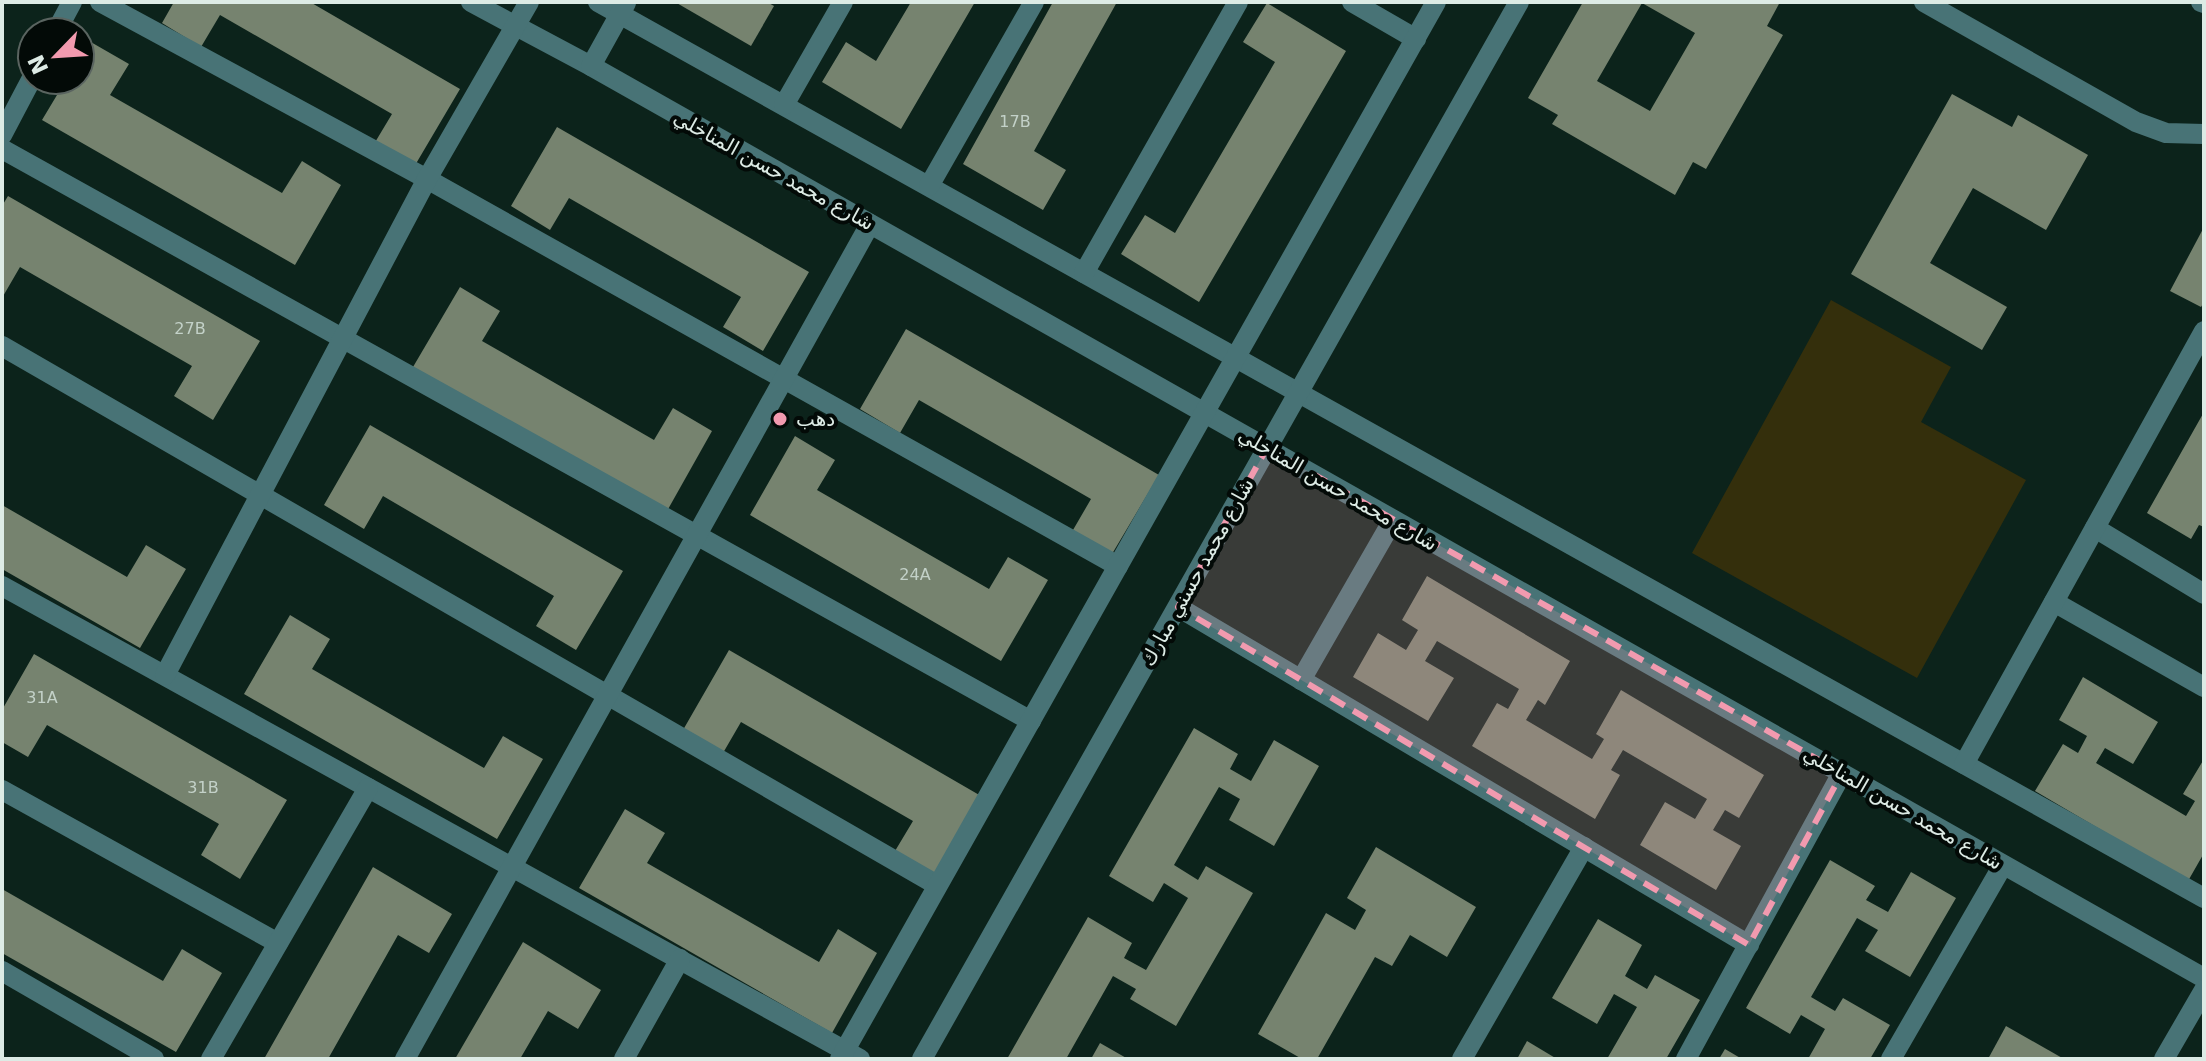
<svg xmlns="http://www.w3.org/2000/svg" width="2206" height="1061" font-family="'DejaVu Sans','Noto Naskh Arabic',sans-serif">
	<style>
		.green { fill: #342f0c }
		.building { fill: #76836f; fill-rule: evenodd }
		.lines { fill: none; stroke-linecap: round; stroke-linejoin: round }
		.minor { stroke: #487376; stroke-width: 20 }
		.marked { fill: #f29aaf; fill-opacity: 0.2; stroke: #f29aaf; stroke-width: 6; stroke-dasharray: 16 10; stroke-linejoin: round }
		.poi-dot { fill: #f29aaf; stroke: #030a07; stroke-width: 3 }
		.labels { text-anchor: middle; stroke-width: 8; stroke-linejoin: round; paint-order: stroke }
		.number-label { font-size: 16px; fill: #c3d1c8 }
		.street-label { font-size: 20px; fill: #ddebe5; stroke: #030a07 }
		.poi-label { font-size: 20px; fill: #ddebe5; stroke: #030a07; text-anchor: start }
	</style>
	<rect width="100%" height="100%" fill="#0c231b"/>
	<path class="green" d="M 1831,300 L 1951,367 L 1921,422 L 2026,480 L 1917,678 L 1692,553 Z"/>
	<g class="building">
		<path d="M 174,2 L 310,2 L 460,89 L 414,167 L 374,144 L 392,114 L 220,15 L 201,47 L 162,23 Z"/>
		<path d="M 675,2 L 767,2 L 774,6 L 751,46 Z"/>
		<path d="M 911,2 L 975,2 L 901,129 L 822,82 L 846,42 L 876,61 Z"/>
		<path d="M 1053,2 L 1117,2 L 1034,151 L 1066,170 L 1043,210 L 963,164 Z"/>
		<path d="M 1583,2 L 1780,2 L 1767,26 L 1783,35 L 1706,169 L 1693,162 L 1675,195 L 1552,124 L 1558,115 L 1528,98 ZM 1642,3 L 1695,33 L 1650,111 L 1597,81 Z"/>
		<path d="M 1267,3 L 1346,51 L 1199,302 L 1121,254 L 1145,215 L 1175,233 L 1275,62 L 1243,42 Z"/>
		<path d="M 89,41 L 129,64 L 110,95 L 282,193 L 302,161 L 341,185 L 295,265 L 42,120 L 66,80 L 80,80 L 80,56 Z"/>
		<path d="M 1952,94 L 2012,127 L 2018,115 L 2088,155 L 2046,230 L 1973,188 L 1930,263 L 2007,307 L 1982,350 L 1851,274 Z"/>
		<path d="M 557,127 L 809,272 L 763,351 L 723,327 L 741,297 L 569,198 L 550,230 L 511,206 Z"/>
		<path d="M 8,196 L 260,341 L 213,420 L 174,396 L 192,366 L 20,267 L 2,298 L 2,206 Z"/>
		<path d="M 2204,227 L 2204,302 L 2201,307 L 2170,291 Z"/>
		<path d="M 460,287 L 500,311 L 482,341 L 654,440 L 673,408 L 712,431 L 667,511 L 413,367 Z"/>
		<path d="M 906,329 L 1159,475 L 1112,554 L 1073,530 L 1091,499 L 919,400 L 900,433 L 860,409 Z"/>
		<path d="M 2204,412 L 2204,527 L 2199,525 L 2191,539 L 2147,513 Z"/>
		<path d="M 370,425 L 623,571 L 576,650 L 536,626 L 554,596 L 383,496 L 364,529 L 324,505 Z"/>
		<path d="M 795,436 L 835,460 L 817,490 L 989,589 L 1008,557 L 1048,580 L 1001,661 L 750,515 Z"/>
		<path d="M 2,505 L 127,577 L 146,545 L 186,569 L 140,648 L 2,569 Z"/>
		<path d="M 1427,576 L 1570,661 L 1545,705 L 1538,700 L 1526,720 L 1592,759 L 1604,739 L 1596,734 L 1621,690 L 1764,775 L 1739,818 L 1725,810 L 1713,830 L 1741,846 L 1716,890 L 1640,845 L 1665,802 L 1695,819 L 1707,799 L 1623,750 L 1611,770 L 1620,775 L 1595,819 L 1472,746 L 1497,703 L 1508,709 L 1519,689 L 1437,641 L 1425,661 L 1454,678 L 1428,721 L 1353,677 L 1378,633 L 1406,650 L 1418,630 L 1402,620 Z"/>
		<path d="M 290,615 L 330,639 L 312,669 L 484,768 L 503,736 L 543,759 L 497,839 L 244,694 Z"/>
		<path d="M 729,650 L 981,796 L 935,874 L 895,851 L 913,821 L 741,722 L 723,753 L 683,730 Z"/>
		<path d="M 34,654 L 287,800 L 240,879 L 201,855 L 219,824 L 47,725 L 28,757 L 2,742 L 2,710 Z"/>
		<path d="M 2083,677 L 2158,722 L 2133,764 L 2105,748 L 2096,763 L 2186,816 L 2195,801 L 2183,794 L 2204,759 L 2204,853 L 2188,881 L 2035,791 L 2063,744 L 2078,753 L 2087,736 L 2059,720 Z"/>
		<path d="M 1194,728 L 1238,754 L 1230,769 L 1251,781 L 1274,740 L 1319,766 L 1274,846 L 1229,820 L 1240,799 L 1219,787 L 1174,865 L 1198,880 L 1206,866 L 1253,893 L 1176,1026 L 1130,999 L 1136,989 L 1113,976 L 1066,1059 L 1007,1059 L 1088,917 L 1132,943 L 1124,958 L 1146,970 L 1188,898 L 1164,883 L 1153,902 L 1109,876 Z"/>
		<path d="M 625,809 L 665,833 L 647,863 L 819,962 L 838,929 L 877,953 L 832,1033 L 579,888 Z"/>
		<path d="M 1376,847 L 1476,907 L 1447,957 L 1410,935 L 1392,966 L 1375,957 L 1317,1059 L 1302,1059 L 1258,1034 L 1326,913 L 1355,930 L 1366,910 L 1347,898 Z"/>
		<path d="M 1830,860 L 1875,886 L 1866,900 L 1888,912 L 1911,872 L 1956,898 L 1910,977 L 1865,951 L 1878,930 L 1857,918 L 1811,997 L 1835,1011 L 1843,998 L 1890,1025 L 1870,1059 L 1808,1059 L 1825,1029 L 1801,1015 L 1790,1034 L 1746,1008 Z"/>
		<path d="M 373,867 L 452,914 L 429,953 L 398,935 L 328,1059 L 264,1059 Z"/>
		<path d="M 2,889 L 163,981 L 182,949 L 222,973 L 176,1052 L 2,953 Z"/>
		<path d="M 1598,919 L 1642,945 L 1625,976 L 1647,989 L 1655,975 L 1700,1000 L 1666,1059 L 1607,1059 L 1637,1007 L 1614,994 L 1597,1024 L 1552,998 Z"/>
		<path d="M 523,942 L 601,990 L 578,1029 L 548,1011 L 520,1059 L 455,1059 Z"/>
		<path d="M 2006,1026 L 2064,1059 L 1988,1059 Z"/>
		<path d="M 1527,1041 L 1557,1059 L 1517,1059 Z"/>
		<path d="M 1100,1043 L 1128,1059 L 1091,1059 Z"/>
		<path d="M 1725,1049 L 1742,1059 L 1719,1059 Z"/>
	</g>
	<g class="lines">
		<g class="minor">
			<path d="M 100,2 L 427,179 L 1118,566"/>
			<path d="M 471,2 L 591,66 L 2204,978"/>
			<path d="M 598,2 L 2204,898"/>
			<path d="M 1352,2 L 1416,39"/>
			<path d="M 1924,2 L 2136,122 L 2166,133 L 2204,134"/>
			<path d="M 2201,2 L 2204,3"/>
			<path d="M 56,32 L 72,2"/>
			<path d="M 591,66 L 626,3"/>
			<path d="M 784,105 L 843,2"/>
			<path d="M 2,135 L 32,78"/>
			<path d="M 2,149 L 1031,721"/>
			<path d="M 929,186 L 1034,2"/>
			<path d="M 1084,273 L 1238,2"/>
			<path d="M 2,346 L 937,885"/>
			<path d="M 2095,528 L 2204,594"/>
			<path d="M 2,586 L 860,1059"/>
			<path d="M 2054,602 L 2204,687"/>
			<path d="M 1178,607 L 1749,945"/>
			<path d="M 165,675 L 427,179 L 529,2"/>
			<path d="M 1301,680 L 1393,520"/>
			<path d="M 1964,764 L 2204,331"/>
			<path d="M 2,790 L 278,943"/>
			<path d="M 2,971 L 154,1059"/>
			<path d="M 211,1059 L 368,788"/>
			<path d="M 405,1059 L 870,224"/>
			<path d="M 624,1059 L 680,959"/>
			<path d="M 840,1059 L 1436,2"/>
			<path d="M 922,1059 L 1519,2"/>
			<path d="M 1462,1059 L 1584,847"/>
			<path d="M 1686,1059 L 1842,773"/>
			<path d="M 1891,1059 L 2003,865"/>
			<path d="M 2164,1059 L 2204,990"/>
		</g>
	</g>
	<path class="marked" d="M 1267,448 L 1842,773 L 1749,945 L 1178,607 Z"/>
	<circle class="poi-dot" cx="780" cy="419" r="8"/>
	<g class="labels">
		<g class="number-label">
			<text x="1015" y="127">17B</text>
			<text x="190" y="334">27B</text>
			<text x="915" y="580">24A</text>
			<text x="42" y="703">31A</text>
			<text x="203" y="793">31B</text>
		</g>
		<g class="street-label">
			<text transform="translate(774 170) rotate(29)" y="7">شارع محمد حسن المناخلي</text>
			<text transform="translate(1338 489) rotate(30)" y="7">شارع محمد حسن المناخلي</text>
			<text transform="translate(1197 572) rotate(-61)" y="7">شارع محمد حسني مبارك</text>
			<text transform="translate(1903 808) rotate(30)" y="7">شارع محمد حسن المناخلي</text>
		</g>
		<g class="poi-label">
			<text x="796" y="426">دهب</text>
		</g>
	</g>
	<rect width="2206" height="1061" fill="none" stroke="#ddebe5" stroke-width="8"/>
	<g transform="translate(56 56) rotate(245)"><circle r="38" fill="#030a07" stroke="#5a6460" stroke-width="2"/>
	<path d="M0-6L14 30L0 20L-14 30Z" fill="#f29aaf"/>
	<text y="-12" font-size="22" font-weight="bold" text-anchor="middle" fill="#ddebe5">N</text>
	</g>
</svg>
